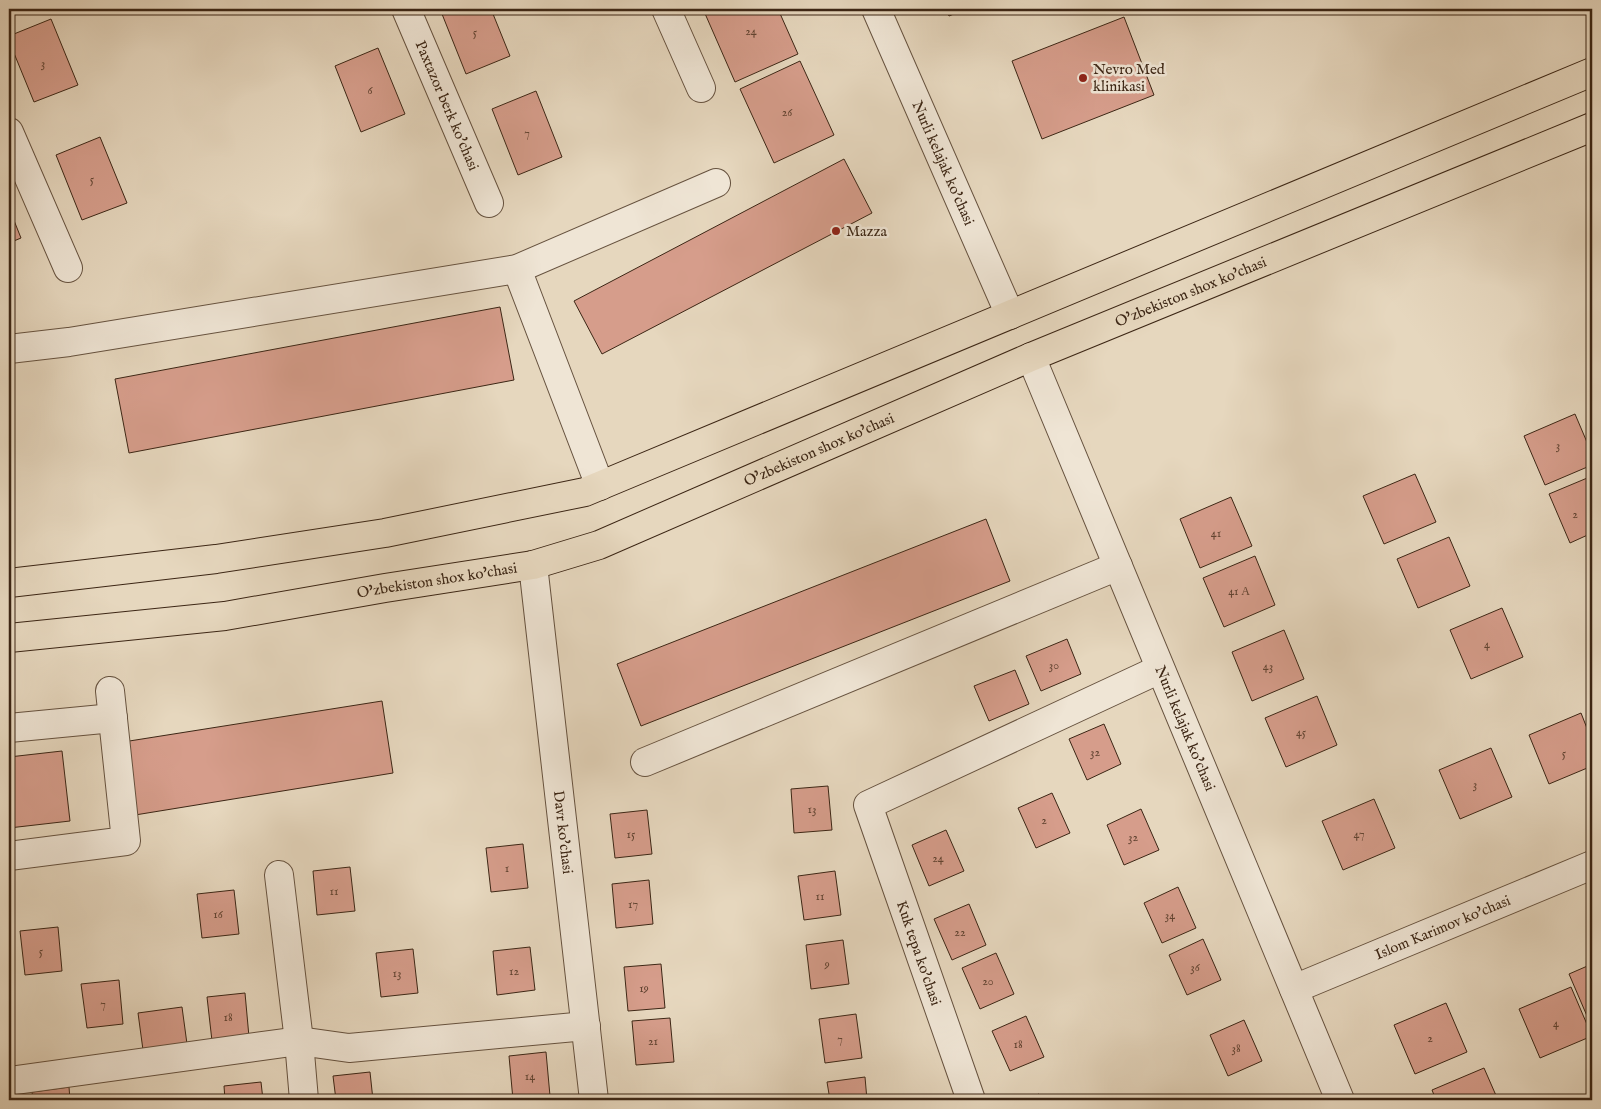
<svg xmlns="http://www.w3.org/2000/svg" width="1601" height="1109" font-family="'IM FELL English',serif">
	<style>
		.building { fill: #d69d8b; stroke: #3c2615 }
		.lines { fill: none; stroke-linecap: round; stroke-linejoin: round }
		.minor-casing { stroke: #66523f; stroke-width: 30 }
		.major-casing { stroke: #3c2615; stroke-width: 30 }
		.minor { stroke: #efe5d5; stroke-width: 28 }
		.major { stroke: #e6d7be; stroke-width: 28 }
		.poi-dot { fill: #8f2418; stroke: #efe5d5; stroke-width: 2 }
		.labels { text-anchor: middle; stroke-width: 5; stroke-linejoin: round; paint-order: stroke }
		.number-label { font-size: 12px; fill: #624432 }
		.poi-label { font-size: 15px; fill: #3c2615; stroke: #efe5d5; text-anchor: start }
		.street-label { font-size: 15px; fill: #3c2615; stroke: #efe5d5 }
	</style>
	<rect width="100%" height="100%" fill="#e6d7be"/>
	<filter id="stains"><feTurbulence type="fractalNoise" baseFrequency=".004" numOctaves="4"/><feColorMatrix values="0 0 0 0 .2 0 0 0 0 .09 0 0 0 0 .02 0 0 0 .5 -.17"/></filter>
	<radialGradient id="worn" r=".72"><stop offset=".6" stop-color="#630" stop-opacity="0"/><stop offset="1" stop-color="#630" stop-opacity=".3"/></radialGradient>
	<g class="building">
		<path d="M 440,9 L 491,9 L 510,56 L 466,74 Z"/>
		<path d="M 703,9 L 778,9 L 798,54 L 735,82 Z"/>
		<path d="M 945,9 L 966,9 L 949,16 Z"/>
		<path d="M 1124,17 L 1154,95 L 1042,139 L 1012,61 Z"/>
		<path d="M 51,19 L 78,85 L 34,102 L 9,41 L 9,36 Z"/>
		<path d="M 378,48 L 405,114 L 361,132 L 335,66 Z"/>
		<path d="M 800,61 L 834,135 L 774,163 L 740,89 Z"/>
		<path d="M 536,91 L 562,157 L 518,175 L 492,109 Z"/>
		<path d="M 100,137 L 127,203 L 82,220 L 56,155 Z"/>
		<path d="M 844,159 L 872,213 L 602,354 L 574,301 Z"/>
		<path d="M 9,208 L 21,238 L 9,243 Z"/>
		<path d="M 500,307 L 514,380 L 129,453 L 115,379 Z"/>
		<path d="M 1575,414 L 1592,454 L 1592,465 L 1545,485 L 1524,436 Z"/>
		<path d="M 1415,474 L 1436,522 L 1384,544 L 1363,496 Z"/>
		<path d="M 1592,476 L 1592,533 L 1570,543 L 1549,494 Z"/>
		<path d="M 1231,497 L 1252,546 L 1200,568 L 1180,519 Z"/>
		<path d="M 986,519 L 1010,581 L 641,726 L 617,664 Z"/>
		<path d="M 1449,537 L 1470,586 L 1418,608 L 1397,559 Z"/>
		<path d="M 1255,556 L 1275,605 L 1224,627 L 1203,578 Z"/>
		<path d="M 1502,608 L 1523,657 L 1471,679 L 1450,630 Z"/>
		<path d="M 1284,630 L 1304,679 L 1252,701 L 1232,652 Z"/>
		<path d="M 1067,639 L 1081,674 L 1041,691 L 1026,656 Z"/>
		<path d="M 1015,670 L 1029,704 L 989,721 L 974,686 Z"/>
		<path d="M 1317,696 L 1337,745 L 1286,767 L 1265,718 Z"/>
		<path d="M 382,701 L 393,773 L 135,815 L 123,742 Z"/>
		<path d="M 1581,713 L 1592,741 L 1592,766 L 1549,784 L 1529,735 Z"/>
		<path d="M 1104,724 L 1121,764 L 1087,780 L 1069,739 Z"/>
		<path d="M 1491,748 L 1512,797 L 1460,819 L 1439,770 Z"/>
		<path d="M 62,751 L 70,821 L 9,828 L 9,757 Z"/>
		<path d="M 828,786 L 832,830 L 794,833 L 791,789 Z"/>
		<path d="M 1052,793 L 1070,833 L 1036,848 L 1018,808 Z"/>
		<path d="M 1374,799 L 1395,848 L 1343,870 L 1322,821 Z"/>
		<path d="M 1141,809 L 1159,850 L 1124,865 L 1107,825 Z"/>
		<path d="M 647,810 L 652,854 L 615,858 L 610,814 Z"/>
		<path d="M 946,830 L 964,871 L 929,886 L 912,845 Z"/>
		<path d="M 523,844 L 528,888 L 491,892 L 486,848 Z"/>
		<path d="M 350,867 L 355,911 L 317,915 L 313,871 Z"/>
		<path d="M 835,871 L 841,915 L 804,920 L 798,876 Z"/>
		<path d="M 649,880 L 653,924 L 616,928 L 612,884 Z"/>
		<path d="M 1178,887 L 1196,928 L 1162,943 L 1144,903 Z"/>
		<path d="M 234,890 L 239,934 L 202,938 L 197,894 Z"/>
		<path d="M 969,904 L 986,945 L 952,960 L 934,919 Z"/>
		<path d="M 58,927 L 62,971 L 25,975 L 20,931 Z"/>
		<path d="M 1203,939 L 1221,980 L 1187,995 L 1169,955 Z"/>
		<path d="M 843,940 L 849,984 L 811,989 L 806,945 Z"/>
		<path d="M 530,947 L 535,990 L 497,995 L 493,951 Z"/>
		<path d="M 413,949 L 418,993 L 381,997 L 376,953 Z"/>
		<path d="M 996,953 L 1014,994 L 980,1009 L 962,968 Z"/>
		<path d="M 661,964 L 665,1008 L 628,1011 L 624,967 Z"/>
		<path d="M 1592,964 L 1592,1022 L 1590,1023 L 1569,974 Z"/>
		<path d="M 119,980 L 123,1024 L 87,1028 L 81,984 Z"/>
		<path d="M 1571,987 L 1592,1036 L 1540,1058 L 1519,1009 Z"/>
		<path d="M 245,993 L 249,1037 L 212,1041 L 207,997 Z"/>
		<path d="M 1446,1003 L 1467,1052 L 1415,1074 L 1394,1025 Z"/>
		<path d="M 182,1007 L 187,1044 L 143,1050 L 138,1013 Z"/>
		<path d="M 856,1014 L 862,1058 L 825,1063 L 819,1019 Z"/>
		<path d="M 1026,1016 L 1044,1057 L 1010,1071 L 992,1031 Z"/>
		<path d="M 670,1018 L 674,1062 L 636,1065 L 632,1021 Z"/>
		<path d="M 1244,1020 L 1262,1061 L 1228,1076 L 1210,1035 Z"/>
		<path d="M 546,1052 L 550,1096 L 513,1100 L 509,1056 Z"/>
		<path d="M 1484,1068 L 1498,1100 L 1436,1100 L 1432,1090 Z"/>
		<path d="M 370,1072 L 373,1100 L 336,1100 L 333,1076 Z"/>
		<path d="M 865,1077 L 867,1100 L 830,1100 L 827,1082 Z"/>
		<path d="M 261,1082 L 263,1100 L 225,1100 L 224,1086 Z"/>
		<path d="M 69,1087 L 70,1100 L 33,1100 L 32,1092 Z"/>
		<path d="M 1039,1094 L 1041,1100 L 1024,1100 Z"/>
	</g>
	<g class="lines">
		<g class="minor-casing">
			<g id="minor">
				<path id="s1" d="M 406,9 L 489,203"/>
				<path d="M 666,9 L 701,88"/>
				<path id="s2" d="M 876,9 L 1010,315"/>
				<path d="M 9,132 L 68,268"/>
				<path d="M 517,269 L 600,486"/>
				<path d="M 9,349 L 69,342 L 517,269 L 716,183"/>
				<path id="s3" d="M 1031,357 L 1340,1100"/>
				<path id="s4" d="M 533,565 L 594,1100"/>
				<path d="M 9,728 L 113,718"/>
				<path d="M 645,762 L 1118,566"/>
				<path d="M 9,856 L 126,841 L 110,691"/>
				<path d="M 279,875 L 299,1041 L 304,1100"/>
				<path id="s5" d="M 1294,989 L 1592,865"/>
				<path d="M 9,1081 L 299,1041 L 349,1048 L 586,1026"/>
				<path d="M 971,1100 L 868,805 L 1160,669"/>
			</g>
		</g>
		<g class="major-casing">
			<g id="major">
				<path d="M 9,583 L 216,559 L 385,533 L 585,492 L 1592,72"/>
				<path id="s6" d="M 9,638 L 225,616 L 385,588 L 533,565 L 599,545 L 1031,357 L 1592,127"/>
			</g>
		</g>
		<use href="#minor" class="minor"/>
		<use href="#major" class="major"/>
	</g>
	<g class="poi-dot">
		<circle cx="1083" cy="78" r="5"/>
		<circle cx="836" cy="231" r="5"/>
	</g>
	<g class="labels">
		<g class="number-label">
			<text x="751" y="35">24</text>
			<text x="475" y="36">5</text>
			<text x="43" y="67">3</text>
			<text x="370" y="94">6</text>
			<text x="787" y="116">26</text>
			<text x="527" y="137">7</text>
			<text x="92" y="183">5</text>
			<text x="1558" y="449">3</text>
			<text x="1575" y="518">2</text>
			<text x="1216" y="537">41</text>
			<text x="1239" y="595">41 А</text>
			<text x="1487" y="648">4</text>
			<text x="1054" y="669">30</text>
			<text x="1268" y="670">43</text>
			<text x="1301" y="736">45</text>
			<text x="1095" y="756">32</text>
			<text x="1564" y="757">5</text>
			<text x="1475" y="788">3</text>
			<text x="812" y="813">13</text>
			<text x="1044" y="824">2</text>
			<text x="631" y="838">15</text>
			<text x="1359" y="838">47</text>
			<text x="1133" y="841">32</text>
			<text x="938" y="862">24</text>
			<text x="507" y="872">1</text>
			<text x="334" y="895">11</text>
			<text x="820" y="900">11</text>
			<text x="633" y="908">17</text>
			<text x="218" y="918">16</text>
			<text x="1170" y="919">34</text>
			<text x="960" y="936">22</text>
			<text x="41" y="955">5</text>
			<text x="827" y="968">9</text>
			<text x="1195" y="971">36</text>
			<text x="514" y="975">12</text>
			<text x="397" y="977">13</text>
			<text x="988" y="985">20</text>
			<text x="644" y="992">19</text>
			<text x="103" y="1008">7</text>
			<text x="228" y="1021">18</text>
			<text x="1556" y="1027">4</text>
			<text x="1430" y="1042">2</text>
			<text x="840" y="1043">7</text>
			<text x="653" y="1045">21</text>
			<text x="1018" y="1048">18</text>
			<text x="1236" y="1052">38</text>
			<text x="530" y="1080">14</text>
		</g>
		<g class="poi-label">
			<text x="1093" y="74">Nevro Med<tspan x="1093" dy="17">klinikasi</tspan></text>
			<text x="846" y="236">Mazza</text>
		</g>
		<g class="street-label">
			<text dy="5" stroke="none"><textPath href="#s1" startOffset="105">Paxtazor berk ko'chasi</textPath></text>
			<text dy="5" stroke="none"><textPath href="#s2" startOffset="168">Nurli kelajak ko'chasi</textPath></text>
			<text dy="5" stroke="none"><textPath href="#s6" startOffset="1242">O'zbekiston shox ko'chasi</textPath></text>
			<text dy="5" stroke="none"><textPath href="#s6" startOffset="838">O'zbekiston shox ko'chasi</textPath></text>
			<text dy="5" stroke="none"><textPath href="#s6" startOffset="432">O'zbekiston shox ko'chasi</textPath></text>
			<text dy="5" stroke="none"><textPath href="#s3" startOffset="402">Nurli kelajak ko'chasi</textPath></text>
			<text dy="5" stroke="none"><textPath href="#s4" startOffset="269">Davr ko'chasi</textPath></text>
			<text dy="5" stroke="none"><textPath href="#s5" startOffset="161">Islom Karimov ko'chasi</textPath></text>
			<text transform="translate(919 953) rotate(71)" y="5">Kuk tepa ko'chasi</text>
		</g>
	</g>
	<rect width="1601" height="1109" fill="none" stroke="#e6d7be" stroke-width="30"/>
	<rect x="10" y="10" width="1581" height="1089" fill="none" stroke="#3c2615" stroke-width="2.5"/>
	<rect x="15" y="15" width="1571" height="1079" fill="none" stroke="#3c2615"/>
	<rect width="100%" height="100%" filter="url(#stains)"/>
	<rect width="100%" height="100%" fill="url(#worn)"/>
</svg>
